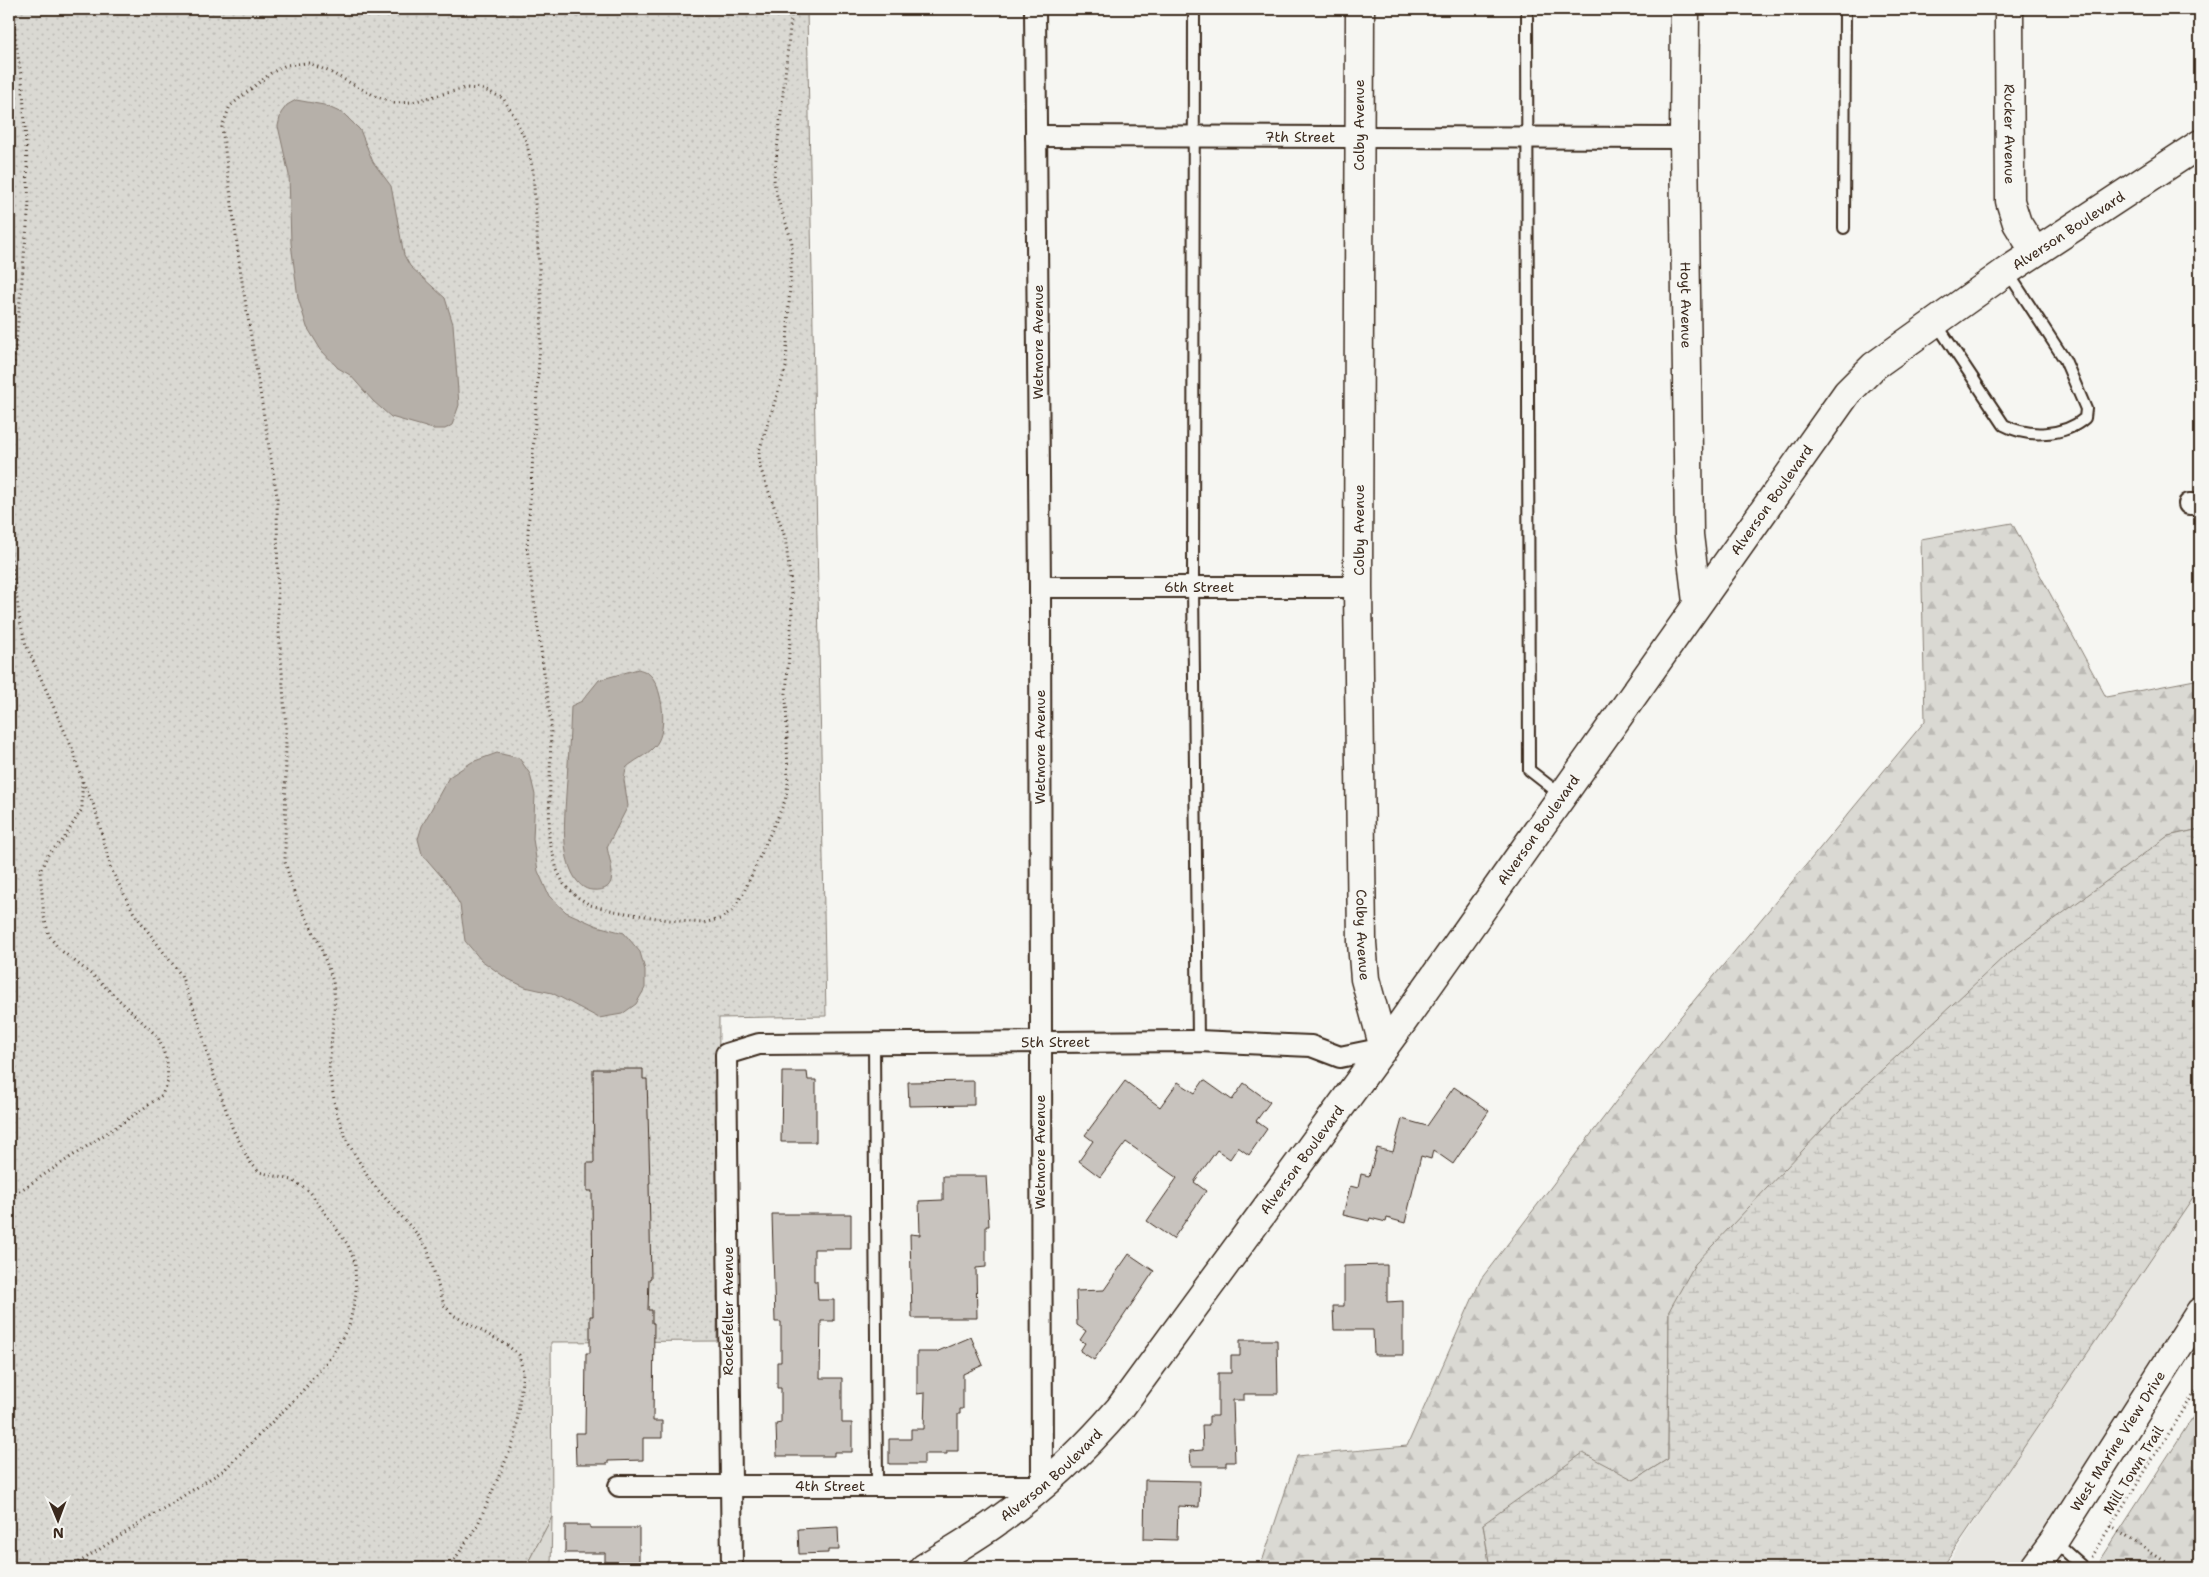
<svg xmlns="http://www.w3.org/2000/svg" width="2209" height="1577" font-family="'Shantell Sans',sans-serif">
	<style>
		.built { fill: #e8e7e2 }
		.grass { fill: url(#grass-dots); stroke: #8a8278 }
		.forest { fill: url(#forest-firs); stroke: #8a8278 }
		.wetland { fill: url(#wetland-marsh); stroke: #8a8278 }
		.garden { fill: #dad9d3; stroke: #8a8278 }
		.water { fill: #b6b0a9; stroke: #857a71 }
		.building { fill: #c8c3be; stroke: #3b2a1e }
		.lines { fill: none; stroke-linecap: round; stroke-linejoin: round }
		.lane-casing { stroke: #3b2a1e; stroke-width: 14 }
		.street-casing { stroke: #3b2a1e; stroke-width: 24 }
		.secondary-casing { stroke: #3b2a1e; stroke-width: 31 }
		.primary-casing { stroke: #3b2a1e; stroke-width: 31 }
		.path { stroke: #3b2a1e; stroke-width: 3; stroke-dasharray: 1 4; stroke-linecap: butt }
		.lane { stroke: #f6f6f2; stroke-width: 10 }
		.street { stroke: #f6f6f2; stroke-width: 20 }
		.secondary { stroke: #f6f6f2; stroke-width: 28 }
		.primary { stroke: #f6f6f2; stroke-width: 28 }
		.labels { text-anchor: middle; stroke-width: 4; stroke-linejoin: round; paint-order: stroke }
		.street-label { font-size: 14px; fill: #3b2a1e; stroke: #f6f6f2 }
	</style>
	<defs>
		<pattern id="grass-dots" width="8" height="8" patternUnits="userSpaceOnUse" patternTransform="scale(1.25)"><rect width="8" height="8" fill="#dad9d3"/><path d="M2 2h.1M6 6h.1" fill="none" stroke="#bcbab5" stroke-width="1.8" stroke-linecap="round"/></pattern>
		<pattern id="forest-firs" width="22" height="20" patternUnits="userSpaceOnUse" patternTransform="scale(1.25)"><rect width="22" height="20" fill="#dad9d3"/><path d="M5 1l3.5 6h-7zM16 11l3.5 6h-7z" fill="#bcbab5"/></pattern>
		<pattern id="wetland-marsh" width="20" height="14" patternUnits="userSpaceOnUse" patternTransform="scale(1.25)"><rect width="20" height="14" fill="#dad9d3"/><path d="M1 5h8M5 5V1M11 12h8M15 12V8" fill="none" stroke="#bcbab5"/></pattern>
	</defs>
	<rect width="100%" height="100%" fill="#f6f6f2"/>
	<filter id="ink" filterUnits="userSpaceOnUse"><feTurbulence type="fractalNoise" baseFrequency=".02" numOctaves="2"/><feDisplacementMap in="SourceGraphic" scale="10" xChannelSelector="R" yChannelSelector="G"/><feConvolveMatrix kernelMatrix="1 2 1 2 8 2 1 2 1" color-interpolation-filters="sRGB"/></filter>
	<g filter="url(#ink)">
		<path class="built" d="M 2200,1184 L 2200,1314 L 2039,1568 L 1945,1568 L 2103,1323 Z"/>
		<path class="grass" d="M 9,9 L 807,9 L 826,1016 L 719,1018 L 717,1341 L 551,1342 L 552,1517 L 525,1568 L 9,1568 Z"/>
		<g class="forest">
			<path d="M 2012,523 L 2106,697 L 2200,679 L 2200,829 L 2168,836 L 1669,1311 L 1668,1459 L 1634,1480 L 1483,1524 L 1490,1568 L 1260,1568 L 1297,1456 L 1407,1446 L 1481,1279 L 1677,1021 L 1925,721 L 1921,539 Z"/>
			<path d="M 2200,1406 L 2200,1568 L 2110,1568 L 2100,1561 Z"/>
		</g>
		<path class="wetland" d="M 2200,829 L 2200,1187 L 1942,1568 L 1490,1568 L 1483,1524 L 1583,1453 L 1634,1480 L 1668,1459 L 1669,1311 L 1695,1264 L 1857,1093 L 2007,954 L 2168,836 Z"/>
		<path class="garden" d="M 552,1517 L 551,1568 L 525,1568 Z"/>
		<g class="water">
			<path d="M 296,100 L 324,105 L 344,114 L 360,130 L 373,162 L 391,186 L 404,255 L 410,266 L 445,298 L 453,324 L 459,405 L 452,425 L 445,429 L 433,429 L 391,417 L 373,401 L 350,375 L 338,368 L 321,350 L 307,327 L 298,298 L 291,243 L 289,175 L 278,126 L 281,113 L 287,105 Z"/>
			<path d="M 638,669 C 645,671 650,673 654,680 C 663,695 668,734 654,747 C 646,756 634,760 626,768 L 624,780 L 628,806 L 607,847 C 610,863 622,893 592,890 C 576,889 568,866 566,852 C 563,833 565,813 566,794 C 568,765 570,735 571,706 L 582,701 L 599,680 Z"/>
			<path d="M 497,753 L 519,758 L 530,774 L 535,795 L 533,839 L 538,871 L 549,896 L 566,912 L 597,926 L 624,933 L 640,952 L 645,970 L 645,988 L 636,1004 L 622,1014 L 599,1018 L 552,993 L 525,987 L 506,978 L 481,960 L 465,941 L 460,905 L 448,884 L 422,854 L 418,839 L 422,826 L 449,777 L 472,762 Z"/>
		</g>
		<g class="building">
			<path d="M 593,1069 L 643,1069 L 643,1079 L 647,1079 L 650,1183 L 649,1183 L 651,1278 L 649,1279 L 648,1310 L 652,1310 L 652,1323 L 654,1323 L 653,1421 L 662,1421 L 662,1438 L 643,1438 L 643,1460 L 608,1461 L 608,1464 L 576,1464 L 575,1433 L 585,1433 L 586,1353 L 590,1353 L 590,1316 L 593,1316 L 592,1191 L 587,1191 L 587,1163 L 594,1163 Z"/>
			<path d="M 782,1072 L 807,1072 L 808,1080 L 816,1080 L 816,1142 L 781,1142 Z"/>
			<path d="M 1204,1080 L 1232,1100 L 1244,1083 L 1270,1102 L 1256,1121 L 1267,1129 L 1249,1155 L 1238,1147 L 1230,1159 L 1217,1150 L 1194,1182 L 1206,1191 L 1173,1239 L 1147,1221 L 1177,1178 L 1126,1142 L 1100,1177 L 1079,1161 L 1093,1141 L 1085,1135 L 1125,1081 L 1160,1107 L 1178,1082 L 1195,1093 Z"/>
			<path d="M 974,1081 L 974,1105 L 909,1106 L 908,1082 Z"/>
			<path d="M 1454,1087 L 1489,1111 L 1453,1164 L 1433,1150 L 1431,1159 L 1421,1156 L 1405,1223 L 1387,1218 L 1386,1222 L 1370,1218 L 1369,1221 L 1343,1215 L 1350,1186 L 1358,1188 L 1361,1174 L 1369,1176 L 1377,1148 L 1393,1152 L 1402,1119 L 1427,1126 Z"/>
			<path d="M 943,1176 L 986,1176 L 989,1226 L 986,1226 L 986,1267 L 976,1268 L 977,1318 L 912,1318 L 910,1234 L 920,1235 L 919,1201 L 943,1200 Z"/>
			<path d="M 772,1214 L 851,1214 L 851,1249 L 814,1249 L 814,1281 L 817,1281 L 818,1300 L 834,1300 L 834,1321 L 821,1321 L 820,1378 L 842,1378 L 842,1423 L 852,1423 L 852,1452 L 834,1452 L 834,1456 L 777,1456 L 776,1424 L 781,1423 L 781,1388 L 777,1388 L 777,1362 L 781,1362 L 781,1322 L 775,1322 Z"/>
			<path d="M 1129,1254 L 1154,1271 L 1094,1360 L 1080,1351 L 1085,1343 L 1080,1340 L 1086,1331 L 1077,1325 L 1076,1291 L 1104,1290 Z"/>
			<path d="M 1387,1265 L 1387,1302 L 1403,1301 L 1403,1355 L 1374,1355 L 1373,1330 L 1334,1330 L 1333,1306 L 1344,1306 L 1344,1266 Z"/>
			<path d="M 971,1337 L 983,1365 L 963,1374 L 963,1409 L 960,1409 L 960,1414 L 958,1414 L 958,1451 L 947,1451 L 947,1454 L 924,1454 L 924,1464 L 889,1464 L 889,1439 L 911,1439 L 911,1429 L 924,1429 L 925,1393 L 917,1394 L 917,1352 L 936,1352 Z"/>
			<path d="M 1240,1340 L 1277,1340 L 1278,1394 L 1244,1394 L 1244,1400 L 1233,1400 L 1235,1462 L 1226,1462 L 1226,1466 L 1191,1466 L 1190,1451 L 1203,1450 L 1202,1425 L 1209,1425 L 1209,1416 L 1218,1416 L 1218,1373 L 1231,1373 L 1231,1356 L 1240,1356 Z"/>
			<path d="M 1145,1480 L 1200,1481 L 1199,1507 L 1178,1506 L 1177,1540 L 1144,1539 Z"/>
			<path d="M 565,1525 L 590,1525 L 590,1528 L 639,1528 L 639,1563 L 605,1563 L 605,1553 L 565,1553 Z"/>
			<path d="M 838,1527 L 839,1550 L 828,1550 L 828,1553 L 799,1554 L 798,1529 Z"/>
		</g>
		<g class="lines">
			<g class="lane-casing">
				<g id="lane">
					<path d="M 1194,9 L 1193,587 L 1198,1041"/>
					<path d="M 1527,9 L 1529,770 L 1561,795"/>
					<path d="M 1844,228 L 1845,9"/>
					<path d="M 1936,323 L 2004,425 C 2028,438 2065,436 2085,418 L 2086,409 L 2065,360 L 2007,271"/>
					<path d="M 874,1043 L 877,1486"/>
					<path d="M 2055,1542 L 2084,1568"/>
				</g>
			</g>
			<g class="street-casing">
				<g id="street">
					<path id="s1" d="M 1036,136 L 1684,138"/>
					<path d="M 2189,504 L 2200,504"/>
					<path id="s2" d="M 1040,587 L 1358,587"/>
					<path id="s3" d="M 619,1486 L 1042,1486 L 1040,587 L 1035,9"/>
					<path id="s4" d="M 732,1568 L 726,1054 L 759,1044 L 1198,1041 L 1311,1046 L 1340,1057 L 1384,1048"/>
				</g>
			</g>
			<g class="secondary-casing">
				<g id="secondary">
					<path id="s5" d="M 1360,9 L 1358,587 L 1362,943 L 1365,979 L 1384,1048"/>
					<path id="s6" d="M 1685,9 L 1684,138 L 1689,535 L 1697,602"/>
					<path id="s7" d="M 2009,9 L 2010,201 L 2017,223 L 2035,252"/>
					<path id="s8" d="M 924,1568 C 949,1552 975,1538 999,1520 C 1044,1488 1084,1450 1120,1408 L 1401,1024 L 1847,393 L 1874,366 L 2007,271 L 2200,144"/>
				</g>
			</g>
			<g class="primary-casing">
				<g id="primary">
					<path id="s9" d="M 2034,1568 L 2054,1541 L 2200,1312"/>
				</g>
			</g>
			<g class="path">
				<path d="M 9,417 L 29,204 L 23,88 L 15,37 L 14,9"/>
				<path d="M 9,544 L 20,621 L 26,645 L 72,748 L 82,780 L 82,809 L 63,840 L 49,853 L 40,871 L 44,917 L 49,935 L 58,948 L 96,978 L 158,1037 L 167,1061 L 168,1081 L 162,1095 L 137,1113 L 9,1198"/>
				<path d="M 2110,1526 L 2175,1568"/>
				<path d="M 2091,1557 L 2200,1384"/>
				<path d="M 70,1568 L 224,1470 L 299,1395 L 330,1358 L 349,1326 L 356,1294 L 355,1263 L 348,1245 L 310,1192 L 292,1180 L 259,1172 L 249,1161 L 232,1127 L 212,1070 L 200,1025 L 181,975 L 134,913 L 111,869 L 95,808 L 82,780"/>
				<path d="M 449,1568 L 478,1524 L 515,1439 L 523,1372 L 519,1355 L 507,1345 L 453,1315 L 444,1305 L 427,1248 L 418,1235 L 371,1182 L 347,1141 L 336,1111 L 329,1070 L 335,999 L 333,981 L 319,943 L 295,895 L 285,862 L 286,727 L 278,618 L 277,496 L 241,275 L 222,127 L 230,106 L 271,73 L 286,65 L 308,63 L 328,71 L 375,96 L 394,103 L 412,102 L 466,88 L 482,89 L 503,98 L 514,116 L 526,141 L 533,170 L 542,313 L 527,548 L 551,723 L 549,839 L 557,870 L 564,884 L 576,896 L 590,905 L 614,911 L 669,920 L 703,923 L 720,919 L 732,910 L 743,894 L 785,801 L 788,784 L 786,693 L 792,616 L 790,576 L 785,537 L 760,467 L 759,451 L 786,367 L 792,244 C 787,221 776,202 774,179 L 792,9"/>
			</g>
			<use href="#lane" class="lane"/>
			<use href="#street" class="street"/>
			<use href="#secondary" class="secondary"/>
			<use href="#primary" class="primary"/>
		</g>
	</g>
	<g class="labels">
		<g class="street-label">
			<text transform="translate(1359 125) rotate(-90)" y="5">Colby Avenue</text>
			<text dy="5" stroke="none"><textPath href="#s7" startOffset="125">Rucker Avenue</textPath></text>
			<text dy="5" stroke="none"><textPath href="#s1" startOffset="264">7th Street</textPath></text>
			<text dy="5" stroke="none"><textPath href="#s8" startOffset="1778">Alverson Boulevard</textPath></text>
			<text dy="5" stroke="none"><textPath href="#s6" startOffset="296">Hoyt Avenue</textPath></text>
			<text transform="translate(1038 342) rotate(-90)" y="5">Wetmore Avenue</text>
			<text dy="5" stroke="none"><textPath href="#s8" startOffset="1372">Alverson Boulevard</textPath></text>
			<text transform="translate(1359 530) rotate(-90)" y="5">Colby Avenue</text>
			<text dy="5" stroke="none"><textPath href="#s2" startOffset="159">6th Street</textPath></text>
			<text transform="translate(1040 747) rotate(-90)" y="5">Wetmore Avenue</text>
			<text dy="5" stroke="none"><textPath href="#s8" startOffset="968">Alverson Boulevard</textPath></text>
			<text dy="5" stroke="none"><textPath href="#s5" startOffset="926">Colby Avenue</textPath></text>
			<text dy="5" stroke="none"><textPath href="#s4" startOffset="845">5th Street</textPath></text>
			<text transform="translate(1040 1152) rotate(-90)" y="5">Wetmore Avenue</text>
			<text dy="5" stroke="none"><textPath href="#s8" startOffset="562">Alverson Boulevard</textPath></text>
			<text transform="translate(728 1311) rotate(-90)" y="5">Rockefeller Avenue</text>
			<text dy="5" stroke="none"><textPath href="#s9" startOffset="152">West Marine View Drive</textPath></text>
			<text transform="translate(2133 1470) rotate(-58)" y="5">Mill Town Trail</text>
			<text dy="5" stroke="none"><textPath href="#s8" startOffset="158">Alverson Boulevard</textPath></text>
			<text dy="5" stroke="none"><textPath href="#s3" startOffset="211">4th Street</textPath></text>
		</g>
	</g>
	<rect width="2209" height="1577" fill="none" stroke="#f6f6f2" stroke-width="30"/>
	<rect x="15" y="15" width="2179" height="1547" fill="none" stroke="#3b2a1e" stroke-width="2" filter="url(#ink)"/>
	<g transform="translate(58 1520) rotate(179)" stroke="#f6f6f2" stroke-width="4" paint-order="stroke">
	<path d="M0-4L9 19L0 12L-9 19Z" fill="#3b2a1e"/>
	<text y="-8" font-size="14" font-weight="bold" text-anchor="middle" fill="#3b2a1e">N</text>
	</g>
</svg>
